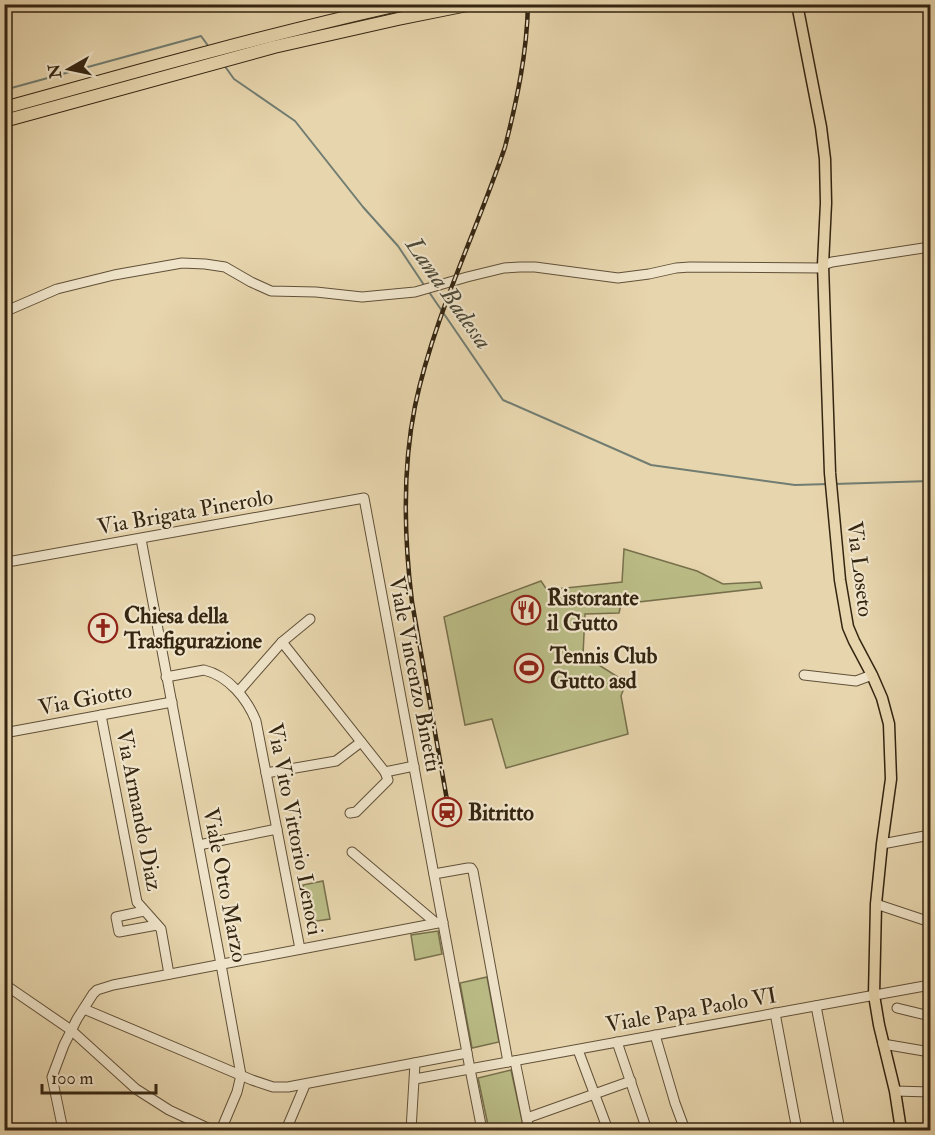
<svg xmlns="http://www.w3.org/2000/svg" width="935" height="1135" font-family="'IM FELL Double Pica',serif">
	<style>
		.green { fill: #babc86; stroke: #77704c; stroke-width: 1.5 }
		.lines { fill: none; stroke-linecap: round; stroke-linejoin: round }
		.stream { stroke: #717d72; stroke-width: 2 }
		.minor-casing { stroke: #615138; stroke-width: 11 }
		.major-casing { stroke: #342511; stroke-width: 13 }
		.highway-casing { stroke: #342511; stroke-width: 14 }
		.minor { stroke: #efe4ca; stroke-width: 9 }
		.major { stroke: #e7d5ad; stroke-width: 10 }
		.highway { stroke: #e7d5ad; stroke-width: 12 }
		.rail-casing { stroke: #342511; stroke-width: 4.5 }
		.rail { stroke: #efe4ca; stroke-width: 2; stroke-dasharray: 7; stroke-linecap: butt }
		.labels { text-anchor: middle; stroke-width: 4.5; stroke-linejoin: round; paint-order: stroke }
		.street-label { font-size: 22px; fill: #342511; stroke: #efe4ca }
		.poi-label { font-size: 22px; font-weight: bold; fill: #342511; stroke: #efe4ca; text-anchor: start }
		.water-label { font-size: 24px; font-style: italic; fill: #4d4a3a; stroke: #efe4ca }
	</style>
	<rect width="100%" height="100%" fill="#e7d5ad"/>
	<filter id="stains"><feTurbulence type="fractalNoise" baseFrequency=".00333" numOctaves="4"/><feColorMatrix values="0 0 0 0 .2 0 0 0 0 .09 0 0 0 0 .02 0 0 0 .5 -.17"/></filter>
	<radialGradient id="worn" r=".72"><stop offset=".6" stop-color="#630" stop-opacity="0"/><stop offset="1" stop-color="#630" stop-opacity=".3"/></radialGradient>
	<g class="green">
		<path d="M 624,549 L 697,571 L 723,584 L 760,582 L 762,588 L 621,604 L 619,613 L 585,614 L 583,655 L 626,682 L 621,696 L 628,734 L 506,768 L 492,719 L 465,725 L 444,617 L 541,581 L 547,590 L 622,582 Z"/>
		<path d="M 323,881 L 330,919 L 310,922 L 303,885 Z"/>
		<path d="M 438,931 L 442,954 L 415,960 L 411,935 Z"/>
		<path d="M 487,977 L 499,1042 L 472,1048 L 460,983 Z"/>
		<path d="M 511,1070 L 524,1130 L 489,1130 L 478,1078 Z"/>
	</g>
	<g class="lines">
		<g class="stream">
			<path d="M 224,65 L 234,79 L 295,121 L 363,207 L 398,246 L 424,285"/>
			<path d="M 4,90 L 201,36 L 209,47"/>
			<path d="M 429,292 L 503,400 L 651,465 L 795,485 L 829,484"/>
			<path d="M 834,484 L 930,481"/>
		</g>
		<g class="minor-casing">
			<g id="minor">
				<path d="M 823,265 L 832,262 L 930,247"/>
				<path d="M 4,312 L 57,289 L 114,275 L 182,263 L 205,264 L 225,267 L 251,282 L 271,291 L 316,292 L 362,297 L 415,292 L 467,277 L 504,268 L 520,267 L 535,267 L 618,278 L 649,274 L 676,268 L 690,267 L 823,268"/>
				<path d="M 141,539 L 220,959 L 241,1075 L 237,1092 L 221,1130"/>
				<path d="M 13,561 L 364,498 L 470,1069 L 482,1130"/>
				<path d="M 282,642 L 385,772"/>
				<path d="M 804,675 L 856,681 L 872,675"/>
				<path d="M 166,677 L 204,670 C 229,676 247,699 256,721 L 300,949"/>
				<path d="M 239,691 L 282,642 L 310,619"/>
				<path d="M 101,715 L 137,902 L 161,929 L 169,974"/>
				<path d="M 4,733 L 172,702"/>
				<path d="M 266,773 L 336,761 L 361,742"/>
				<path d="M 350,813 L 356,812 L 388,780 L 385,772 L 414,766"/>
				<path d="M 882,844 L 930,835"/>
				<path d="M 199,845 L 277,829"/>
				<path d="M 352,852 L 436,923"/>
				<path d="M 434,874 L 468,868 L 471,868 L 473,871 L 508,1062"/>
				<path d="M 876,904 L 930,922"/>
				<path d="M 144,911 L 116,917 L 119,932 L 157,925"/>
				<path d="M 4,984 L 71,1030 L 136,1089 L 169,1110 L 212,1130"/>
				<path d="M 816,1006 L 840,1130"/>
				<path d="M 897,1008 L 930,1016"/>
				<path d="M 84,1009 L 252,1080 L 273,1087 L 288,1087 L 467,1053"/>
				<path d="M 775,1013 L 797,1130"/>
				<path d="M 655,1035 L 675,1103 L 685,1130"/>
				<path d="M 617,1042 L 647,1130"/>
				<path d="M 883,1044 L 930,1052"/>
				<path d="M 578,1050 L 608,1130"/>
				<path d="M 515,1061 L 529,1130"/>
				<path d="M 415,1079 L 930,985"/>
				<path d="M 895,1091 L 930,1092"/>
				<path d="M 527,1118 L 631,1081"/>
				<path d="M 63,1130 L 52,1077 L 64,1045 L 77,1019 L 93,994 L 97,990 L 113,985 L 443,922"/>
				<path d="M 286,1130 L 305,1085"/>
				<path d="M 411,1130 L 415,1063"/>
			</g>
		</g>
		<g class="major-casing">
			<path id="major" d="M 797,4 L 821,127 L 825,159 L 826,203 L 823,265 L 827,384 L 830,473 L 840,580 L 848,627 L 854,641 L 872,675 L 882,698 L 889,724 L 891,779 L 882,844 L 876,904 L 874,995 L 879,1025 L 895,1091 L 901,1130"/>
		</g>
		<g class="highway-casing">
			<g id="highway">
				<path d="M 4,108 C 137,71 269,34 403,4"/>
				<path d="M 4,121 L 274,47 L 398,19 L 472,4"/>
			</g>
		</g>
		<use href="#minor" class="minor"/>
		<use href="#major" class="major"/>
		<use href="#highway" class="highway"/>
		<g class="rail-casing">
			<path id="rail" d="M 450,817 L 412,602 C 404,537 402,471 415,406 C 434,316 476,233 505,147 C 517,100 527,53 528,4"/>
		</g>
		<use href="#rail" class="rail"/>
	</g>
	<defs>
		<g id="restaurant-ring" transform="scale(1.5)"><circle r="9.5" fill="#efe4ca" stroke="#8f2418" stroke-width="1.5"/><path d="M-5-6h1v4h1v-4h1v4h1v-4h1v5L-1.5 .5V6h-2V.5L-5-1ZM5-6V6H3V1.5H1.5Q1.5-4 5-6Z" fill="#8f2418"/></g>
		<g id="church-ring" transform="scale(1.5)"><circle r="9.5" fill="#efe4ca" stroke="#8f2418" stroke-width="1.5"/><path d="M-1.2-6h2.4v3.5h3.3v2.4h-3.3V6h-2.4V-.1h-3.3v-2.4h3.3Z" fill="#8f2418"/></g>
		<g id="stadium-ring" transform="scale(1.5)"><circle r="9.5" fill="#efe4ca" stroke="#8f2418" stroke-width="1.5"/><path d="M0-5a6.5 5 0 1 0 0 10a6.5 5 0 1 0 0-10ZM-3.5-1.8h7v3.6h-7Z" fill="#8f2418"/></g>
		<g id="station-ring" transform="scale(1.5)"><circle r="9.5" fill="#efe4ca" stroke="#8f2418" stroke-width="1.5"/><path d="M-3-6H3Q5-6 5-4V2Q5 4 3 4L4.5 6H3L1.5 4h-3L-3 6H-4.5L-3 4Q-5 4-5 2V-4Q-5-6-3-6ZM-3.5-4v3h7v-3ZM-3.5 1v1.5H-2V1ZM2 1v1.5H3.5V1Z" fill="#8f2418"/></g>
	</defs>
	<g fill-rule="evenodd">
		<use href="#restaurant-ring" x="526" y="610"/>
		<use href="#church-ring" x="103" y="628"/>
		<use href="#stadium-ring" x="529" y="668"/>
		<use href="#station-ring" x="447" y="812"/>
	</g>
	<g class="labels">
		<g class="street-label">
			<text transform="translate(185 511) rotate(-10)" y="8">Via Brigata Pinerolo</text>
			<text transform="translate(861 569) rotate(83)" y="8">Via Loseto</text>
			<text transform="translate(416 674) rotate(79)" y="8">Viale Vincenzo Binetti</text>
			<text transform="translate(85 698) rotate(-11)" y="8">Via Giotto</text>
			<text transform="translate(140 810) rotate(79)" y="8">Via Armando Diaz</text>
			<text transform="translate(296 829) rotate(79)" y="8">Via Vito Vittorio Lenoci</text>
			<text transform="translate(226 885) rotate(79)" y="8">Viale Otto Marzo</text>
			<text transform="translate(691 1009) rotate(-10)" y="8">Viale Papa Paolo VI</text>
		</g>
		<g class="poi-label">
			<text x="547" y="605">Ristorante<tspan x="547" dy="25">il Gutto</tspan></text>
			<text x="124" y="623">Chiesa della<tspan x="124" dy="25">Trasfigurazione</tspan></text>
			<text x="550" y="663">Tennis Club<tspan x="550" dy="25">Gutto asd</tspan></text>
			<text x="468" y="820">Bitritto</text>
		</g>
		<g class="water-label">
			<text transform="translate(449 293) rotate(55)" y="8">Lama Badessa</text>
		</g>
	</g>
	<rect width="935" height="1135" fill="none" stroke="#e7d5ad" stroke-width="24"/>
	<rect x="6" y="6" width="923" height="1123" fill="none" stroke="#342511" stroke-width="3"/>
	<rect x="12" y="12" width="911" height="1111" fill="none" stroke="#342511" stroke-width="1.5"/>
	<g transform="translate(69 69) rotate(261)" stroke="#efe4ca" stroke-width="4.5" paint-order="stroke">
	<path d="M0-4.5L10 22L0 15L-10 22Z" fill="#342511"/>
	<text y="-9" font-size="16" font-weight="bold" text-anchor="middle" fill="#342511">N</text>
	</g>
	<path d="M42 1084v9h114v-9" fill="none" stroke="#342511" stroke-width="3"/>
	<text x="51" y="1084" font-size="18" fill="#342511" stroke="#efe4ca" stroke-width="4.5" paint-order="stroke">100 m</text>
	<rect width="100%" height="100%" filter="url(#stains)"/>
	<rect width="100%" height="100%" fill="url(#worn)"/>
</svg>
